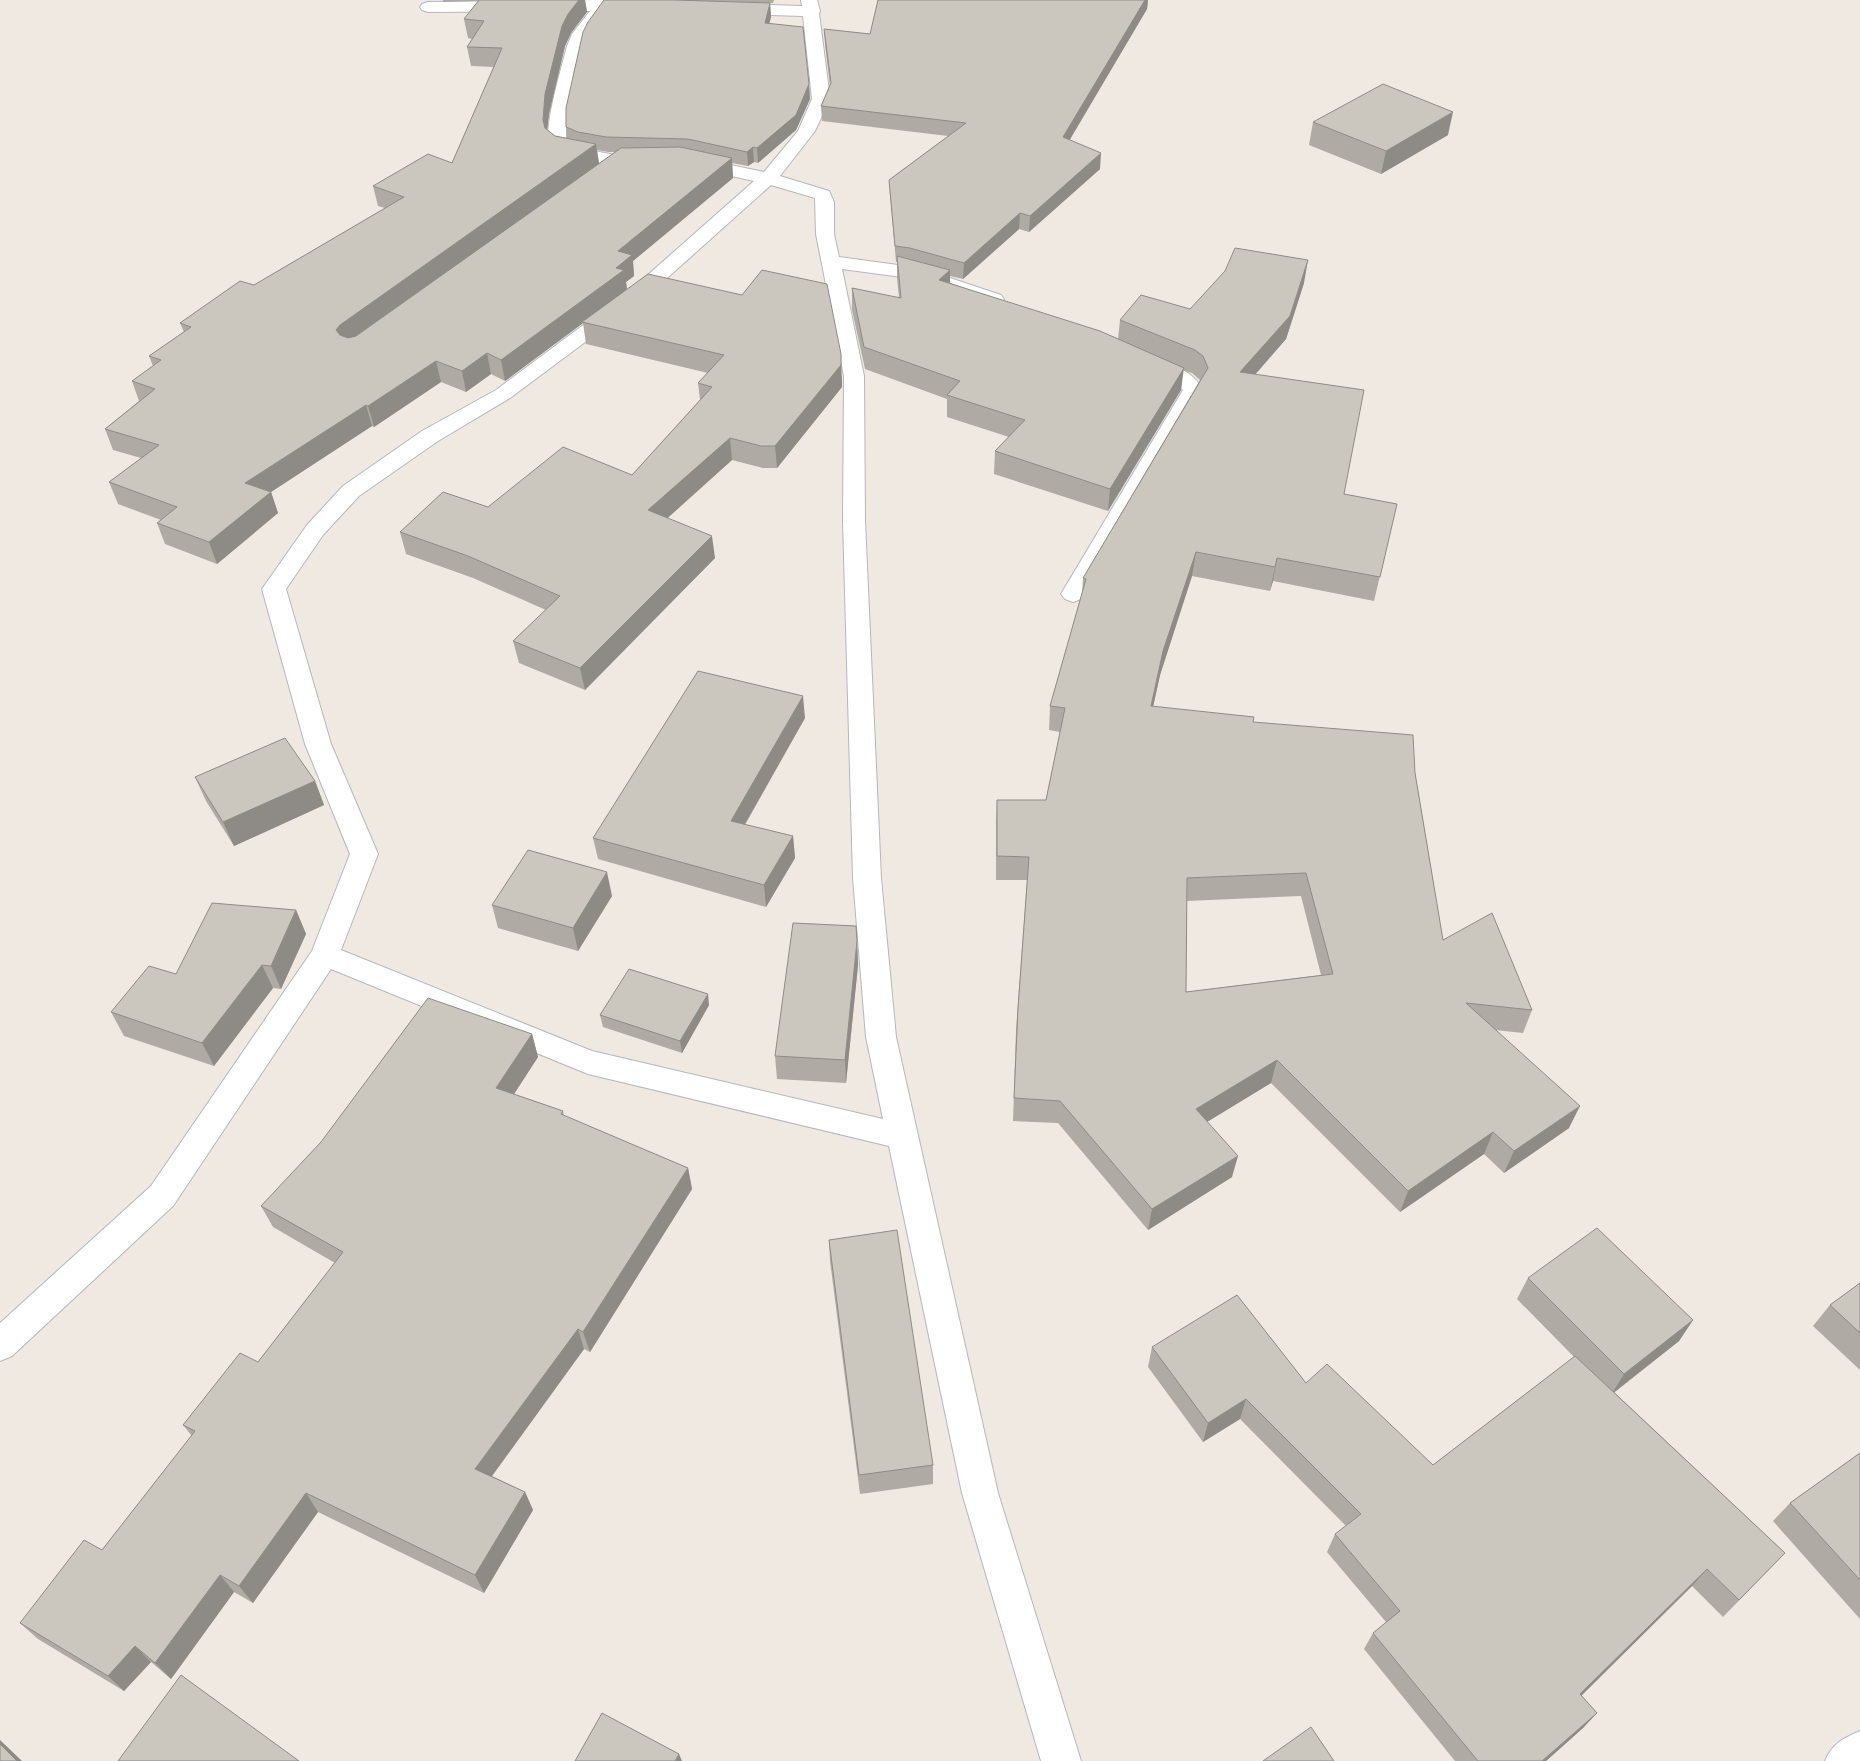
<svg xmlns="http://www.w3.org/2000/svg" width="1860" height="1761" font-family="Arial,sans-serif">
	<style>
		.lines { fill: none; stroke-linecap: round; stroke-linejoin: round }
		.street-casing { stroke: #b4b7c1; stroke-width: 2 }
		.street { fill: #fff; fill-rule: evenodd }
		.wall { fill: #afaba4; fill-rule: evenodd }
		.shaded-wall { fill: #8e8b86 }
		.building { fill: #cbc7bf; stroke: #8e8b86; fill-rule: evenodd }
	</style>
	<rect width="100%" height="100%" fill="#efe9e1"/>
	<g class="lines">
		<g class="street-casing">
			<g id="street">
				<path d="M 603,0 L 638,1 L 644,3 L 646,6 L 644,9 L 607,11 L 588,35 L 583,46 L 566,122 L 566,143 L 574,147 L 625,157 L 628,161 L 625,165 L 619,166 C 600,163 568,160 552,150 C 539,140 563,63 567,46 L 572,34 L 590,11 L 428,12 L 422,10 L 420,7 L 422,4 L 428,2 Z"/>
				<path d="M 801,0 L 817,0 L 820,11 L 819,13 L 830,99 L 815,131 L 780,176 L 829,191 L 834,202 L 834,234 L 839,257 L 920,268 L 1001,295 L 1004,299 L 1001,303 L 994,305 L 917,279 L 842,269 L 864,376 L 865,521 L 881,878 L 896,1037 L 998,1493 L 1081,1761 L 1041,1761 L 962,1493 L 889,1146 L 588,1074 L 331,969 L 173,1206 L 12,1356 L 0,1361 L 0,1323 L 151,1186 L 312,951 L 350,854 L 305,744 L 262,589 L 307,525 L 343,486 L 422,431 L 496,390 L 633,288 L 754,181 L 691,167 L 688,163 L 691,159 L 697,158 L 764,172 L 798,131 L 812,99 L 803,16 L 733,14 L 727,12 L 725,9 L 727,6 L 733,4 L 802,6 ZM 771,185 L 815,198 L 816,234 L 844,376 L 843,521 L 853,878 L 866,1037 L 883,1119 L 592,1051 L 341,950 L 378,854 L 331,744 L 286,589 L 323,535 L 359,496 L 438,441 L 510,398 L 647,296 Z"/>
				<path d="M 1149,358 C 1170,363 1193,370 1203,390 L 1171,449 L 1081,599 L 1073,602 L 1065,599 L 1061,594 L 1183,390 L 1173,381 L 1142,368 L 1139,364 L 1142,360 Z"/>
				<path d="M 1860,1731 L 1860,1761 L 1825,1761 C 1833,1743 1842,1739 1860,1731 Z"/>
			</g>
		</g>
		<use href="#street" class="street"/>
	</g>
	<g class="wall">
		<path d="M 443,0 L 585,0 L 587,12 L 571,33 L 565,46 L 549,114 L 547,130 L 555,136 L 567,138 L 566,127 L 604,0 L 774,0 L 773,3 L 770,3 L 771,17 L 769,23 L 809,84 L 810,99 L 796,130 L 758,163 L 754,162 L 748,166 L 732,163 L 733,178 L 633,261 L 634,276 L 626,282 L 627,289 L 842,376 L 842,387 L 777,468 L 763,468 L 732,460 L 667,518 L 715,558 L 585,690 L 519,663 L 513,641 L 546,610 L 473,578 L 406,554 L 400,532 L 488,507 L 632,475 L 700,400 L 698,383 L 708,373 L 586,344 L 583,323 L 505,381 L 491,374 L 466,392 L 441,382 L 374,427 L 372,426 L 271,492 L 278,513 L 217,564 L 165,544 L 157,523 L 161,520 L 118,504 L 109,482 L 141,458 L 113,450 L 105,429 L 139,401 L 132,381 L 153,366 L 149,356 L 184,332 L 180,323 L 254,285 L 385,208 L 378,206 L 373,186 L 452,163 L 494,67 L 471,66 L 467,47 L 472,39 L 468,38 L 464,19 L 478,1 L 443,2 ZM 597,150 L 608,152 L 615,152 L 599,163 Z"/>
		<path d="M 878,0 L 1148,0 L 1147,9 L 1069,140 L 1100,169 L 1029,232 L 1019,229 L 963,279 L 950,276 L 950,283 L 1118,339 L 1120,320 L 1190,309 L 1304,283 L 1286,339 L 1255,375 L 1344,494 L 1397,504 L 1374,601 L 1273,581 L 1270,591 L 1192,576 L 1160,675 L 1153,707 L 1253,722 L 1415,773 L 1443,940 L 1532,1010 L 1523,1033 L 1495,1030 L 1569,1128 L 1504,1173 L 1484,1154 L 1400,1212 L 1271,1083 L 1207,1122 L 1232,1177 L 1148,1230 L 1058,1123 L 1013,1121 L 1016,1030 L 1027,880 L 996,880 L 996,823 L 997,800 L 1046,800 L 1060,732 L 1049,730 L 1050,706 L 1082,594 L 1083,578 L 1200,380 L 1192,373 L 1183,370 L 1181,390 L 1108,511 L 994,474 L 995,451 L 1009,437 L 947,417 L 947,399 L 865,369 L 852,310 L 852,288 L 899,298 L 897,278 L 897,262 L 896,262 L 890,195 L 889,180 L 948,136 L 822,121 L 821,106 L 830,86 L 825,44 L 824,29 L 870,34 ZM 1301,896 L 1321,975 L 1186,992 L 1187,901 Z"/>
		<path d="M 1313,122 L 1448,135 L 1381,174 L 1309,145 Z"/>
		<path d="M 805,718 L 745,825 L 793,836 L 795,858 L 766,907 L 598,859 L 593,838 Z"/>
		<path d="M 195,777 L 315,781 L 324,805 L 234,846 L 206,801 Z"/>
		<path d="M 612,896 L 578,951 L 498,928 L 492,905 Z"/>
		<path d="M 296,910 L 306,934 L 281,989 L 273,988 L 214,1066 L 124,1036 L 111,1012 L 176,974 Z"/>
		<path d="M 857,941 L 858,965 L 846,1083 L 777,1079 L 775,1056 Z"/>
		<path d="M 709,1005 L 682,1053 L 603,1027 L 600,1015 Z"/>
		<path d="M 532,1034 L 538,1057 L 514,1094 L 563,1111 L 564,1116 L 688,1168 L 692,1189 L 590,1352 L 584,1349 L 492,1476 L 525,1492 L 533,1510 L 484,1593 L 318,1512 L 253,1603 L 234,1592 L 171,1679 L 151,1662 L 124,1691 L 38,1639 L 20,1623 L 102,1550 L 192,1436 L 183,1425 L 258,1362 L 335,1263 L 273,1227 L 261,1206 Z"/>
		<path d="M 829,1240 L 933,1465 L 933,1484 L 860,1494 L 830,1261 Z"/>
		<path d="M 1528,1278 L 1693,1320 L 1679,1341 L 1614,1392 L 1785,1553 L 1723,1617 L 1692,1586 L 1581,1695 L 1597,1713 L 1583,1728 L 1546,1761 L 1455,1761 L 1364,1649 L 1373,1633 L 1386,1622 L 1327,1552 L 1335,1534 L 1346,1526 L 1240,1419 L 1203,1442 L 1148,1367 L 1152,1347 L 1306,1383 L 1433,1465 L 1574,1357 L 1517,1299 Z"/>
		<path d="M 1860,1283 L 1860,1370 L 1813,1326 L 1830,1305 Z"/>
		<path d="M 1860,1453 L 1860,1619 L 1773,1521 L 1790,1503 Z"/>
	</g>
	<g class="shaded-wall">
		<path d="M 579,0 L 585,0 L 587,12 L 571,33 L 565,46 L 549,114 L 546,140 L 543,120 L 545,94 L 562,26 L 568,14 Z"/>
		<path d="M 1145,0 L 1148,0 L 1147,9 L 1062,153 L 1063,137 Z"/>
		<path d="M 770,3 L 771,17 L 766,37 L 765,23 Z"/>
		<path d="M 809,84 L 810,99 L 796,130 L 758,163 L 757,148 Z"/>
		<path d="M 1453,112 L 1448,135 L 1381,174 L 1386,151 Z"/>
		<path d="M 596,144 L 599,164 L 346,345 L 336,330 L 340,325 Z"/>
		<path d="M 753,147 L 754,162 L 748,166 L 747,152 Z"/>
		<path d="M 1101,153 L 1100,169 L 1029,232 L 1030,216 Z"/>
		<path d="M 732,158 L 733,178 L 633,261 L 634,276 L 626,282 L 627,290 L 582,322 L 583,323 L 505,381 L 501,360 L 616,268 L 618,251 Z"/>
		<path d="M 1020,213 L 1019,229 L 963,279 L 964,263 Z"/>
		<path d="M 1308,260 L 1304,283 L 1286,339 L 1236,396 L 1240,372 Z"/>
		<path d="M 950,270 L 950,292 L 939,280 Z"/>
		<path d="M 487,353 L 491,374 L 466,392 L 462,371 Z"/>
		<path d="M 841,354 L 842,387 L 777,468 L 775,446 Z"/>
		<path d="M 436,361 L 441,382 L 374,427 L 368,406 Z"/>
		<path d="M 1184,368 L 1181,390 L 1108,511 L 1110,489 Z"/>
		<path d="M 366,405 L 372,426 L 271,492 L 278,513 L 217,564 L 209,542 L 245,483 Z"/>
		<path d="M 730,438 L 732,460 L 651,533 L 648,510 Z"/>
		<path d="M 712,536 L 715,558 L 585,690 L 580,668 Z"/>
		<path d="M 1196,552 L 1192,576 L 1160,675 L 1148,730 L 1151,706 L 1163,651 Z"/>
		<path d="M 1277,558 L 1273,581 L 1270,591 L 1275,567 Z"/>
		<path d="M 803,696 L 805,718 L 734,843 L 731,821 Z"/>
		<path d="M 315,781 L 324,805 L 234,846 L 223,822 Z"/>
		<path d="M 793,836 L 795,858 L 766,907 L 764,885 Z"/>
		<path d="M 607,872 L 612,896 L 578,951 L 573,928 Z"/>
		<path d="M 296,910 L 306,934 L 281,989 L 271,966 Z"/>
		<path d="M 857,941 L 858,965 L 846,1083 L 845,1060 Z"/>
		<path d="M 262,965 L 273,988 L 214,1066 L 202,1043 Z"/>
		<path d="M 708,994 L 709,1005 L 682,1053 L 680,1041 Z"/>
		<path d="M 532,1034 L 538,1057 L 503,1111 L 496,1088 Z"/>
		<path d="M 1277,1060 L 1271,1083 L 1192,1131 L 1196,1109 Z"/>
		<path d="M 1580,1106 L 1569,1128 L 1504,1173 L 1514,1151 Z"/>
		<path d="M 1493,1132 L 1484,1154 L 1400,1212 L 1408,1191 Z"/>
		<path d="M 1238,1156 L 1232,1177 L 1148,1230 L 1152,1209 Z"/>
		<path d="M 688,1168 L 692,1189 L 590,1352 L 583,1332 Z"/>
		<path d="M 1693,1320 L 1679,1341 L 1611,1395 L 1624,1374 Z"/>
		<path d="M 578,1329 L 584,1349 L 484,1487 L 475,1469 Z"/>
		<path d="M 1246,1399 L 1240,1419 L 1203,1442 L 1208,1423 Z"/>
		<path d="M 525,1492 L 533,1510 L 484,1593 L 475,1575 Z"/>
		<path d="M 306,1493 L 318,1512 L 253,1603 L 239,1586 Z"/>
		<path d="M 1707,1569 L 1692,1586 L 1567,1710 L 1580,1694 Z"/>
		<path d="M 220,1575 L 234,1592 L 171,1679 L 155,1663 Z"/>
		<path d="M 135,1646 L 151,1662 L 124,1691 L 108,1676 Z"/>
		<path d="M 1597,1713 L 1583,1728 L 1546,1761 L 1542,1761 Z"/>
		<path d="M 0,1740 L 22,1761 L 17,1761 L 0,1744 Z"/>
		<path d="M 679,1754 L 682,1761 L 675,1761 Z"/>
	</g>
	<g class="building">
		<path d="M 479,0 L 579,0 L 568,14 L 562,26 L 545,94 L 543,120 L 545,128 L 555,136 L 596,144 L 340,325 L 336,330 L 340,335 L 348,338 L 356,336 L 621,148 L 680,147 L 732,158 L 618,251 L 632,255 L 616,268 L 624,270 L 501,360 L 487,353 L 462,371 L 436,361 L 368,406 L 366,405 L 245,483 L 271,492 L 209,542 L 157,523 L 177,507 L 109,482 L 159,445 L 105,429 L 155,389 L 132,381 L 161,360 L 149,356 L 191,327 L 180,323 L 240,281 L 254,285 L 404,197 L 373,186 L 428,154 L 452,163 L 502,48 L 467,47 L 484,21 L 464,19 Z"/>
		<path d="M 604,0 L 675,0 L 770,3 L 765,23 L 803,27 L 809,84 L 796,115 L 757,148 L 753,147 L 747,152 L 688,139 L 606,137 L 578,132 L 566,127 L 566,108 L 583,32 L 588,22 Z"/>
		<path d="M 878,0 L 1145,0 L 1063,137 L 1101,153 L 1030,216 L 1020,213 L 964,263 L 910,248 L 895,246 L 889,180 L 966,123 L 821,106 L 831,83 L 824,29 L 870,34 Z"/>
		<path d="M 1383,84 L 1453,112 L 1386,151 L 1313,122 Z"/>
		<path d="M 1235,248 L 1308,260 L 1290,316 L 1240,372 L 1364,390 L 1344,494 L 1397,504 L 1380,577 L 1277,558 L 1275,567 L 1196,552 L 1163,651 L 1151,706 L 1254,717 L 1253,722 L 1413,735 L 1415,773 L 1443,940 L 1492,913 L 1532,1010 L 1466,1003 L 1580,1106 L 1514,1151 L 1493,1132 L 1408,1191 L 1277,1060 L 1196,1109 L 1238,1156 L 1152,1209 L 1060,1101 L 1014,1098 L 1018,1008 L 1029,857 L 997,856 L 997,800 L 1046,800 L 1065,708 L 1050,706 L 1086,579 L 1083,578 L 1208,368 L 1203,356 L 1195,350 L 1120,320 L 1141,295 L 1190,309 L 1225,271 ZM 1306,873 L 1333,974 L 1186,992 L 1187,878 Z"/>
		<path d="M 897,256 L 950,270 L 939,280 L 1100,331 L 1184,368 L 1110,489 L 995,451 L 1025,420 L 947,395 L 960,381 L 864,347 L 852,288 L 901,298 Z"/>
		<path d="M 762,270 L 827,284 L 841,354 L 841,365 L 775,446 L 761,446 L 730,438 L 648,510 L 712,536 L 580,668 L 513,641 L 560,596 L 468,556 L 400,532 L 443,492 L 488,507 L 563,447 L 632,475 L 712,387 L 698,383 L 724,355 L 582,322 L 648,274 L 742,295 Z"/>
		<path d="M 698,671 L 803,696 L 731,821 L 793,836 L 764,885 L 593,838 Z"/>
		<path d="M 285,738 L 315,781 L 223,822 L 195,777 Z"/>
		<path d="M 528,850 L 607,872 L 573,928 L 492,905 Z"/>
		<path d="M 212,903 L 296,910 L 271,966 L 262,965 L 202,1043 L 111,1012 L 149,966 L 176,974 Z"/>
		<path d="M 793,923 L 856,926 L 857,941 L 845,1060 L 775,1056 Z"/>
		<path d="M 629,969 L 708,994 L 680,1041 L 600,1015 Z"/>
		<path d="M 428,998 L 532,1034 L 496,1088 L 563,1111 L 561,1114 L 688,1168 L 583,1332 L 578,1329 L 475,1469 L 525,1492 L 475,1575 L 306,1493 L 239,1586 L 220,1575 L 155,1663 L 135,1646 L 108,1676 L 20,1623 L 84,1540 L 102,1550 L 195,1431 L 183,1425 L 240,1353 L 258,1362 L 343,1252 L 261,1206 L 321,1142 Z"/>
		<path d="M 1597,1228 L 1693,1320 L 1624,1374 L 1528,1278 Z"/>
		<path d="M 897,1230 L 933,1465 L 859,1475 L 829,1240 Z"/>
		<path d="M 1860,1283 L 1860,1333 L 1830,1305 Z"/>
		<path d="M 1237,1295 L 1306,1383 L 1327,1364 L 1433,1465 L 1575,1356 L 1785,1553 L 1739,1600 L 1707,1569 L 1580,1694 L 1597,1713 L 1542,1761 L 1478,1761 L 1373,1633 L 1400,1611 L 1335,1534 L 1361,1514 L 1246,1399 L 1208,1423 L 1152,1347 Z"/>
		<path d="M 1860,1453 L 1860,1580 L 1790,1503 Z"/>
		<path d="M 181,1675 L 299,1761 L 118,1761 Z"/>
		<path d="M 602,1713 L 679,1754 L 675,1761 L 575,1761 Z"/>
		<path d="M 1311,1727 L 1334,1761 L 1263,1761 Z"/>
		<path d="M 0,1744 L 17,1761 L 0,1761 Z"/>
	</g>
</svg>
